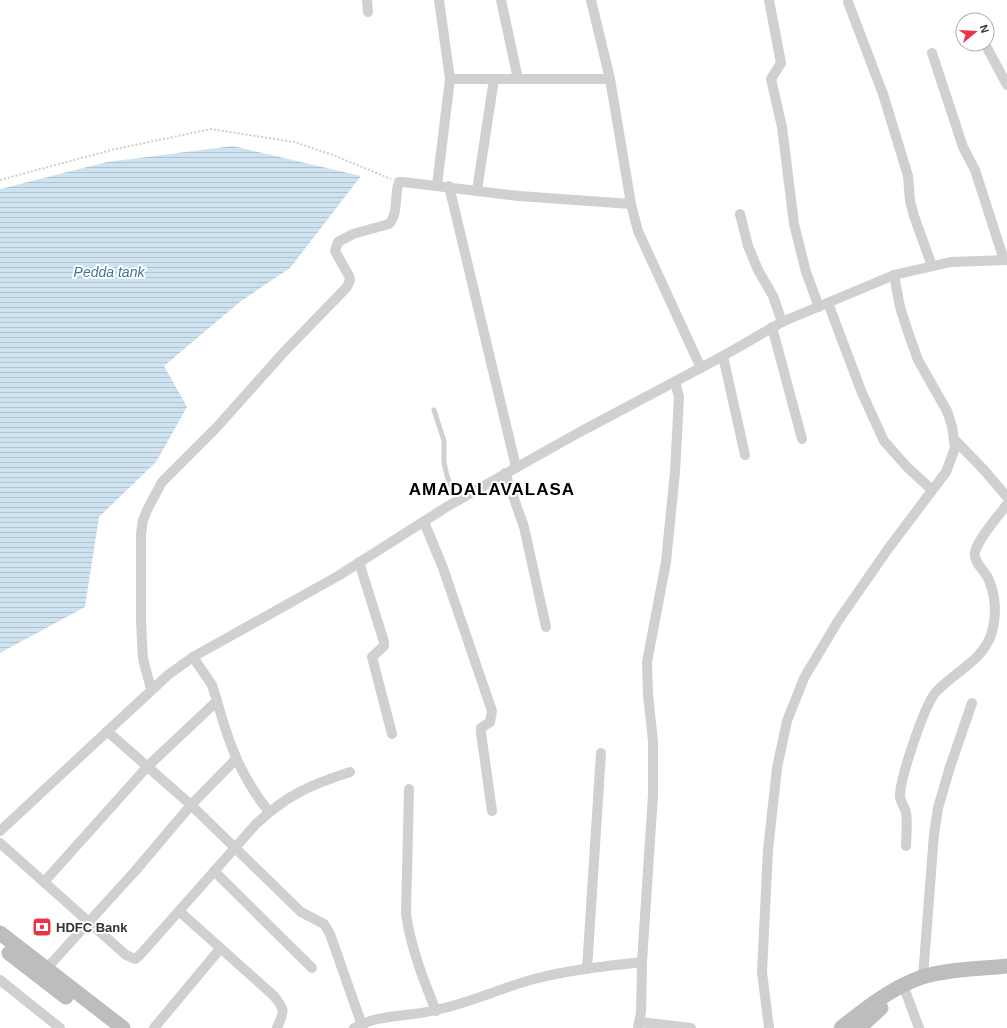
<svg xmlns="http://www.w3.org/2000/svg" width="1007" height="1028" font-family="Helvetica,sans-serif">
	<style>
		.water { fill: url(#water-rules) }
		.lines { fill: none; stroke-linecap: round; stroke-linejoin: round }
		.path { stroke: #cdcdcd; stroke-width: 2; stroke-dasharray: 2 2; stroke-linecap: butt }
		.service { stroke: #d0d0d0; stroke-width: 5 }
		.minor { stroke: #d0d0d0; stroke-width: 10 }
		.secondary { stroke: #bdbdbd; stroke-width: 15 }
		.labels { text-anchor: middle; stroke-width: 4; stroke-linejoin: round; paint-order: stroke }
		.poi-label { font-size: 13px; font-weight: bold; fill: #333; stroke: #fff; text-anchor: start }
		.water-label { font-size: 14px; font-style: italic; fill: #3c7899; stroke: #fff }
		.district-label { font-size: 17px; font-weight: bold; letter-spacing: 1px; fill: #000; stroke: #fff }
	</style>
	<defs>
		<pattern id="water-rules" width="6" height="5" patternUnits="userSpaceOnUse"><rect width="6" height="5" fill="#cee3ef"/><path d="M0 2.5h6" fill="none" stroke="#b1c3cd"/></pattern>
	</defs>
	<rect width="100%" height="100%" fill="#fff"/>
	<path class="water" d="M 233,146 L 361,176 L 290,268 L 241,301 L 164,366 L 187,407 L 156,462 L 99,517 L 85,607 L 0,653 L 0,189 L 107,162 Z"/>
	<g class="lines">
		<path class="path" d="M 0,180 L 111,150 L 211,129 L 294,142 L 333,155 L 391,179"/>
		<path class="service" d="M 434,410 L 444,441 L 444,462 L 447,476 L 458,501"/>
		<g class="minor">
			<path d="M 367,0 L 368,12"/>
			<path d="M 501,0 L 518,79"/>
			<path d="M 591,0 L 610,79 L 631,204 L 638,231 L 701,368"/>
			<path d="M 769,0 L 781,63 L 771,79 L 782,127 L 794,224 L 806,272 L 819,307"/>
			<path d="M 848,2 L 883,94 L 908,176 L 910,201 L 914,216 L 932,266"/>
			<path d="M 985,44 L 1007,85"/>
			<path d="M 932,53 L 963,147 L 975,170 L 1004,260"/>
			<path d="M 450,79 L 610,79"/>
			<path d="M 437,185 L 450,79 L 439,0"/>
			<path d="M 449,186 L 516,467"/>
			<path d="M 477,190 L 494,79"/>
			<path d="M 740,214 L 748,246 L 758,270 L 773,296 L 782,322"/>
			<path d="M 828,303 L 862,393 L 884,441 L 907,467 L 932,490"/>
			<path d="M 772,327 L 802,439"/>
			<path d="M 723,356 L 745,455"/>
			<path d="M 956,441 L 984,470 L 1007,497"/>
			<path d="M 505,473 L 524,527 L 546,627"/>
			<path d="M 424,522 L 443,568 L 492,711 L 490,722 L 481,728 L 481,733 L 492,811"/>
			<path d="M 359,562 L 384,642 L 384,646 L 372,657 L 392,734"/>
			<path d="M 151,689 L 143,659 L 141,622 L 141,534 L 143,520 L 148,508 L 162,482 L 217,427 L 284,352 L 347,287 L 350,280 L 349,276 L 335,251 L 338,242 L 353,234 L 389,224 C 399,213 394,195 399,182 L 403,182 L 519,196 L 631,204"/>
			<path d="M 217,701 C 229,744 241,777 269,812"/>
			<path d="M 107,731 L 191,805 L 301,912 L 324,924 L 330,934 L 363,1028"/>
			<path d="M 409,789 L 406,914 C 411,948 423,979 436,1011"/>
			<path d="M 0,831 L 168,675 L 193,657 L 338,576 L 448,506 L 578,433 L 723,356 L 782,322 L 894,275 L 951,262 L 1007,260"/>
			<path d="M 0,843 L 126,955 L 135,959 L 140,955 L 256,824 C 287,795 310,785 350,772"/>
			<path d="M 906,846 C 906,836 908,823 906,813 C 905,807 900,802 900,796 C 900,778 924,707 935,693 C 953,673 982,661 991,635 C 997,617 996,595 988,578 C 984,570 973,562 975,552 C 979,537 998,517 1007,504"/>
			<path d="M 214,871 L 312,968"/>
			<path d="M 44,882 L 147,767 L 217,701 L 212,685 L 193,657"/>
			<path d="M 179,911 L 274,996 C 286,1011 284,1011 277,1028"/>
			<path d="M 47,968 L 136,870 L 191,805 L 235,760"/>
			<path d="M 587,969 L 601,753"/>
			<path d="M 923,977 L 934,834 L 938,808 L 950,767 L 972,703"/>
			<path d="M 0,980 L 60,1028"/>
			<path d="M 906,993 L 919,1028"/>
			<path d="M 639,1022 L 691,1028"/>
			<path d="M 154,1028 L 220,949"/>
			<path d="M 354,1028 C 378,1014 409,1017 436,1010 C 470,1003 501,988 534,979 C 569,970 606,966 642,962"/>
			<path d="M 638,1028 L 641,1012 L 642,962 L 653,795 L 653,741 L 648,695 L 647,662 L 666,562 L 675,472 L 679,397 L 675,382"/>
			<path d="M 769,1028 L 762,972 L 768,850 L 777,768 L 787,721 L 804,678 L 838,621 L 888,549 L 946,472 L 955,448 L 952,426 L 947,411 L 918,360 L 908,332 L 900,307 L 894,275"/>
		</g>
		<g class="secondary">
			<path d="M 0,933 L 123,1028"/>
			<path d="M 9,953 L 66,997"/>
			<path d="M 841,1028 C 866,1008 891,988 922,977 C 948,969 979,969 1007,966"/>
			<path d="M 859,1028 L 881,1008"/>
		</g>
	</g>
	<defs>
		<g id="bank-square" transform="scale(1)"><rect x="-9" y="-9" width="18" height="18" rx="4" fill="#eb3447" stroke="#fff"/><path d="M-6-4H6V4H-6ZM0-2.3a2.3 2.3 0 1 0 0 4.6a2.3 2.3 0 1 0 0-4.6Z" fill="#fff"/></g>
	</defs>
	<g fill-rule="evenodd">
		<use href="#bank-square" x="42" y="927"/>
	</g>
	<g class="labels">
		<g class="poi-label">
			<text x="56" y="932">HDFC Bank</text>
		</g>
		<g class="water-label">
			<text x="109" y="277">Pedda tank</text>
		</g>
		<g class="district-label">
			<text x="492" y="495">AMADALAVALASA</text>
		</g>
	</g>
	<g transform="translate(975 32) rotate(72)"><circle r="19" fill="#ffffff" stroke="#adadad"/>
	<path d="M0-3L7 15L0 10L-7 15Z" fill="#eb3447"/>
	<text y="-6" font-size="11" font-weight="bold" text-anchor="middle" fill="#333333">N</text>
	</g>
</svg>
